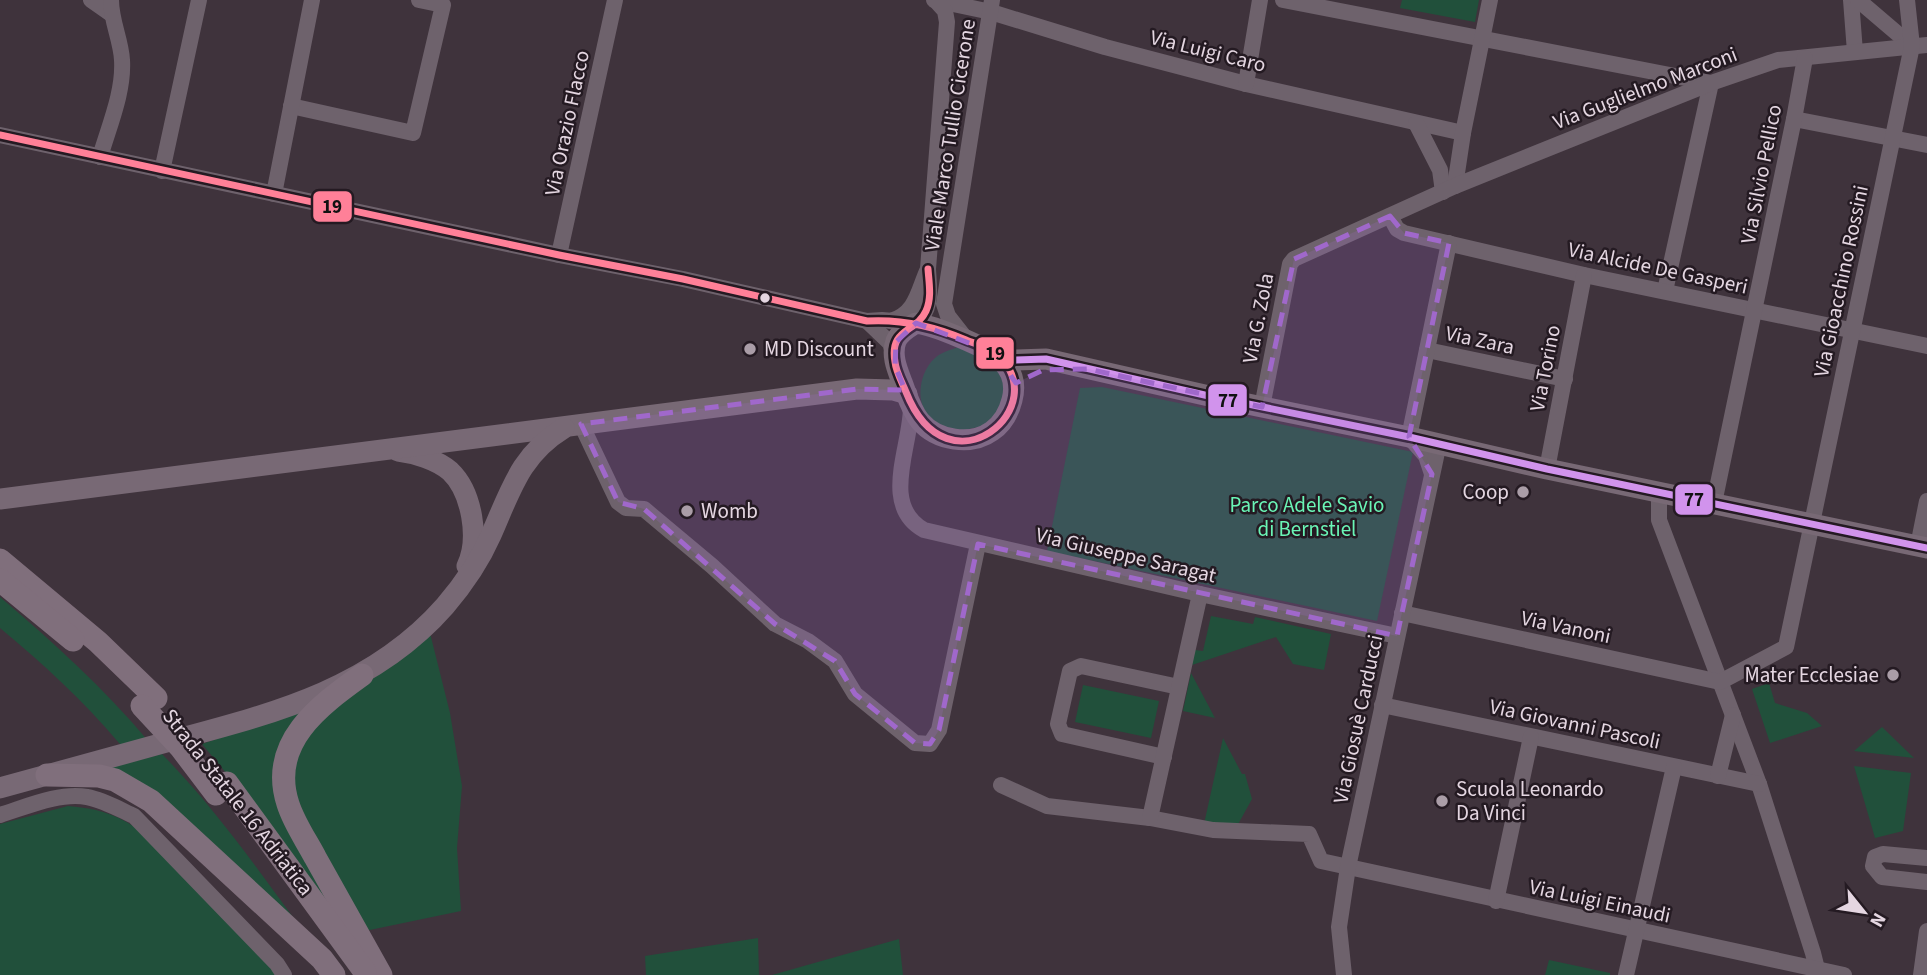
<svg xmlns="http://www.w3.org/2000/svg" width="1927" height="975" font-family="'Source Sans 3',sans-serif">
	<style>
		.green { fill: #21503b }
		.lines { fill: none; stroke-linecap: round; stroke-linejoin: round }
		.minor { stroke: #6e626c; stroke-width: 16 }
		.major { stroke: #786975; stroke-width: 21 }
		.highway { stroke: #806f7c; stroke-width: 23 }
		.highway-bridge { stroke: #806f7c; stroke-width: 23 }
		.bus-1-casing { stroke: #241a22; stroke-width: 12 }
		.bus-2-casing { stroke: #241a22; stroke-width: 12 }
		.bus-1 { stroke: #d193ec; stroke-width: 7 }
		.bus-2 { stroke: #ff8098; stroke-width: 7 }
		.marked { fill: #a068cb; fill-opacity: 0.2; stroke: #a068cb; stroke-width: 5; stroke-dasharray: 14 9; stroke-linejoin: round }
		.bus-dot { fill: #e4d6e1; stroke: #241a22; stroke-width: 2.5 }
		.poi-dot { fill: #aa9da7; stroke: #241a22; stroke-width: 2.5 }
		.labels { text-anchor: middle; stroke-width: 5; stroke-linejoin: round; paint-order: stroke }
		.street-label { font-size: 21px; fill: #e4d6e1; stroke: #241a22 }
		.poi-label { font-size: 21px; fill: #e4d6e1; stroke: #241a22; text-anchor: start }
		.park-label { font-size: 21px; fill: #6af5b6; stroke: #241a22 }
		.line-badge { stroke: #241a22; stroke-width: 2.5 }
		.pale-badge-label { font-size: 19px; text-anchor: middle; font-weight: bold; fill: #111 }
	</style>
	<rect width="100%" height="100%" fill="#3f333c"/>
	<g class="green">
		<path d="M 1402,0 L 1479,0 L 1475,22 L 1400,8 Z"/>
		<path d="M 959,347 L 986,352 L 1008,386 L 993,424 L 950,433 C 943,427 934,422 928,415 C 915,400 920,372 934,359 C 941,352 950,350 959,347 Z"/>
		<path d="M 1102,387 L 1413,452 L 1377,621 L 1047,551 L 1080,388 Z"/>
		<path d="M 0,597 C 53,642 104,688 149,742 L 125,747 L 119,743 C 83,700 43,664 0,628 Z"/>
		<path d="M 1211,616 L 1253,624 L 1255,617 L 1331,634 L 1324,670 L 1293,664 L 1276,637 L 1192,665 L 1195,650 L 1203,651 Z"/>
		<path d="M 430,633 L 450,713 L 462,786 L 457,848 L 461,911 L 365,931 L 311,840 L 291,780 L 297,752 L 322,716 Z"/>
		<path d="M 1191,673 L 1215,718 L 1183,711 Z"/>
		<path d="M 1769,683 L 1775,703 L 1807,713 L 1822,726 L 1770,743 L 1752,689 Z"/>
		<path d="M 1083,685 L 1159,701 L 1151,738 L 1075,722 Z"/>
		<path d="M 307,708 L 279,769 L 346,933 L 255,808 L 202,744 Z"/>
		<path d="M 1882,727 L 1914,758 L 1854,751 Z"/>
		<path d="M 1223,738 L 1242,774 L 1245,774 L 1252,799 L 1236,828 L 1204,824 Z"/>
		<path d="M 162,754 C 217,810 262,875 309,939 L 105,769 Z"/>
		<path d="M 1854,766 L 1911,773 L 1903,831 L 1875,838 Z"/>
		<path d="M 68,806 C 94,808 113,813 135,827 L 279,975 L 0,975 L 0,824 Z"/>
		<path d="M 758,938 L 759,975 L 646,975 L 645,956 Z"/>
		<path d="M 899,939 L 903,975 L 772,975 Z"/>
		<path d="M 1549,960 L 1610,973 L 1610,975 L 1545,975 Z"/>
	</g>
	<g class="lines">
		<g class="minor">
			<path d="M 91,0 L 111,14"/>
			<path d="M 934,0 L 991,12 L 1105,47 L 1246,84 L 1463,133"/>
			<path d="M 1283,0 L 1711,83 L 1665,291"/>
			<path d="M 1851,0 L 1855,52"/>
			<path d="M 1858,0 L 1912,46"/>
			<path d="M 1246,84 L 1260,0"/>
			<path d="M 291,106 L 413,133 L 443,5 L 419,0"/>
			<path d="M 1794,119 L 1927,145"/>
			<path d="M 1416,123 L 1440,170 L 1443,192"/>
			<path d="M 0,135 L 559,255 L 683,279 L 867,321 L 882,320 L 916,323 C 933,309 929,289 928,269"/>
			<path d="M 100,157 C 109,126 124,92 122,60 C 121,40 111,21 111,0"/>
			<path d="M 162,171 L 199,0"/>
			<path d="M 1455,186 L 1463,133 L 1490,0"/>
			<path d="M 274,194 L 312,0"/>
			<path d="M 1390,216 L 1397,229 L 1404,233 L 1584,275 L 1927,346"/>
			<path d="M 559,255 L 615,0"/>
			<path d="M 867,321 L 890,343 L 894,356"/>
			<path d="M 891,321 C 917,313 918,290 928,269 L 947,22 L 945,11 L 936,1"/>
			<path d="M 966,339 L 948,316 L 944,304 L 992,0"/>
			<path d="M 1427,350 L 1565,379"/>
			<path d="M 911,405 C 912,445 879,505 924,530 L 1200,594 L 1397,636"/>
			<path d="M 1262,407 L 1290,264 L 1294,259 L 1455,186 L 1711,83 L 1778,60 L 1927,45"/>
			<path d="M 581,424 L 618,502 L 626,508 L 644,509 L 712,566 L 775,624 L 808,641 L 835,661 L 855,694 L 915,743 L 930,744 L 939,730 L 978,544"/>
			<path d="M 1547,469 L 1584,275"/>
			<path d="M 1432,474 L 1426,456 L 1409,437 L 1449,243"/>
			<path d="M 1659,492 L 1659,520 L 1759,784 L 1813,953 L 1817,969 L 1816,975"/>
			<path d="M 1714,503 L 1794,119 L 1805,58"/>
			<path d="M 1918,546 L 1927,501"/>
			<path d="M 1402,613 L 1720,682 L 1786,647 L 1912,46 L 1907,0"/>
			<path d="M 1382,705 L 1759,784"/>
			<path d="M 1164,757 L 1062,734 L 1058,724 L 1070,671 L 1081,666 L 1179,687"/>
			<path d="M 1718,776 L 1733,715"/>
			<path d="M 1001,785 L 1047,806 L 1150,818 L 1213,830 L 1309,834 L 1321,861 L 1844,975"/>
			<path d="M 0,815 C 26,807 59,792 87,797 C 103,800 119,809 134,816 L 277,964 L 284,975"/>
			<path d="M 1150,818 L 1200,594"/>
			<path d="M 1927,858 L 1883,854 L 1875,857 L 1873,866 L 1882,877 L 1927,882"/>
			<path d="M 1496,901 L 1531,737"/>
			<path d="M 1344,975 L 1339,927 L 1348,867 L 1439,443"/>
			<path d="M 1626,975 L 1674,767"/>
			<path d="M 1921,975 L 1927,931"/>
		</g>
		<g class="major">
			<path d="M 916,323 C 934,326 949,333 966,340 C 992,351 1021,366 1012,400 C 1009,412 1002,424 992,431 C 971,446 937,441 920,421 C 911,410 907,395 902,382 C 897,369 891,355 896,341 C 900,332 908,328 916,323 Z"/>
			<path d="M 995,353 L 1015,360 L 1046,359 L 1209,396 L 1409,437 L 1547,469 L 1927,548"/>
			<path d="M 398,451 C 415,453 437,460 450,471 C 472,492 480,539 467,566"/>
			<path d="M 0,499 L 857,389 L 893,390 L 907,394"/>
			<path d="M 0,788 C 58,772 116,756 174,740 C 275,713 373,688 445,606 C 463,585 480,560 491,535 C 511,490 520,455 564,428"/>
		</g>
		<g class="highway">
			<path d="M 0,560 L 98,642 L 156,698"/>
			<path d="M 0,580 L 73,640"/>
			<path d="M 362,675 C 319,706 268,743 288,804 C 294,823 306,840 315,857 C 337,897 359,936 381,975"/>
			<path d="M 47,775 L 99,776 L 115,780 L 151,801 L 322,959 L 334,975"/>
			<path d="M 227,783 L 365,972"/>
		</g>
		<path class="highway-bridge" d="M 142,706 L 181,748 L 216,794"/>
		<g class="bus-1-casing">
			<path id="bus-1" d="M 995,353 L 1015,360 L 1046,359 L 1209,396 L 1409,437 L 1547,469 L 1927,548"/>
		</g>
		<g class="bus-2-casing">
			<path id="bus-2" d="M 0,135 L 559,255 L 683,279 L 867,321 C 902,319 934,326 966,340 C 975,344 986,346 995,353 C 1059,405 948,499 906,392 C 902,382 896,372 895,362 C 889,328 916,333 926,311 C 932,298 929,283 928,269"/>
		</g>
		<use href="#bus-1" class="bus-1"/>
		<use href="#bus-2" class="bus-2"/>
	</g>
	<path class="marked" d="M 1390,216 L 1404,233 L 1449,243 L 1409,437 L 1432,474 L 1397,636 L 978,544 L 939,730 L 930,744 L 915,743 L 855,694 L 835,661 L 775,624 L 644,509 L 618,502 L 581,424 L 857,389 L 905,390 L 895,366 L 896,342 L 916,323 L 995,353 L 1016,383 L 1043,370 L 1088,369 L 1262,407 L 1294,259 Z"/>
	<circle class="bus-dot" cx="765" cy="298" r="6"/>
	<g class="poi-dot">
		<circle cx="750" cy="349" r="7"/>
		<circle cx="1523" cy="492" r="7"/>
		<circle cx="687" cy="511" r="7"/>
		<circle cx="1893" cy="675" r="7"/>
		<circle cx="1442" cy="801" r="7"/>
	</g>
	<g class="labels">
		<g class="street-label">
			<text transform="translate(1208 51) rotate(14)" y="7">Via Luigi Caro</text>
			<text transform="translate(1645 88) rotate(-21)" y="7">Via Guglielmo Marconi</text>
			<text transform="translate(567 123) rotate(-78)" y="7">Via Orazio Flacco</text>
			<text transform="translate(950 135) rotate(-81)" y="7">Viale Marco Tullio Cicerone</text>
			<text transform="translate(1761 174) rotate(-79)" y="7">Via Silvio Pellico</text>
			<text transform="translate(1658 268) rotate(12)" y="7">Via Alcide De Gasperi</text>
			<text transform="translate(1841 281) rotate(-78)" y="7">Via Gioacchino Rossini</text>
			<text transform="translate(1258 318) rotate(-79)" y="7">Via G. Zola</text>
			<text transform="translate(1480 340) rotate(12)" y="7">Via Zara</text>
			<text transform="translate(1545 368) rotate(-79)" y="7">Via Torino</text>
			<text transform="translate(1126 555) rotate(13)" y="7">Via Giuseppe Saragat</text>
			<text transform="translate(1566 627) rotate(12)" y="7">Via Vanoni</text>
			<text transform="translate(1358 719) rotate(-78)" y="7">Via Giosuè Carducci</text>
			<text transform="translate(1575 724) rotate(12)" y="7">Via Giovanni Pascoli</text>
			<text transform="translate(238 802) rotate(52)" y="7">Strada Statale 16 Adriatica</text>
			<text transform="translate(1600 901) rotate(12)" y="7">Via Luigi Einaudi</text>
		</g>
		<g class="poi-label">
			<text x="764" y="356">MD Discount</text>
			<text x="1509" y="499" text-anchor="end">Coop</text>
			<text x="701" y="518">Womb</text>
			<text x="1879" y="682" text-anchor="end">Mater Ecclesiae</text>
			<text x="1456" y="796">Scuola Leonardo<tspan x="1456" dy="24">Da Vinci</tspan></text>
		</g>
		<g class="park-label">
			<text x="1307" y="512">Parco Adele Savio<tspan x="1307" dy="24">di Bernstiel</tspan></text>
		</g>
	</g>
	<g class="line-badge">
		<rect x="312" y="190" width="41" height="33" rx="7" fill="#ff8098"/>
		<rect x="975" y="336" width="40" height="34" rx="7" fill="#ff8098"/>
		<rect x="1207" y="383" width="41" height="34" rx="7" fill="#d193ec"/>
		<rect x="1674" y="483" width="40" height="33" rx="7" fill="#d193ec"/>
	</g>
	<g class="pale-badge-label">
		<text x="332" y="213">19</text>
		<text x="995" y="360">19</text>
		<text x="1228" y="407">77</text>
		<text x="1694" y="506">77</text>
	</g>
	<g transform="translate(1864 912) rotate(120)" stroke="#241a22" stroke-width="5" paint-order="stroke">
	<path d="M0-5L12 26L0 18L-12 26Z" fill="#e4d6e1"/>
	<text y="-10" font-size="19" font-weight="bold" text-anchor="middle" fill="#e4d6e1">N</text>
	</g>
</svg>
